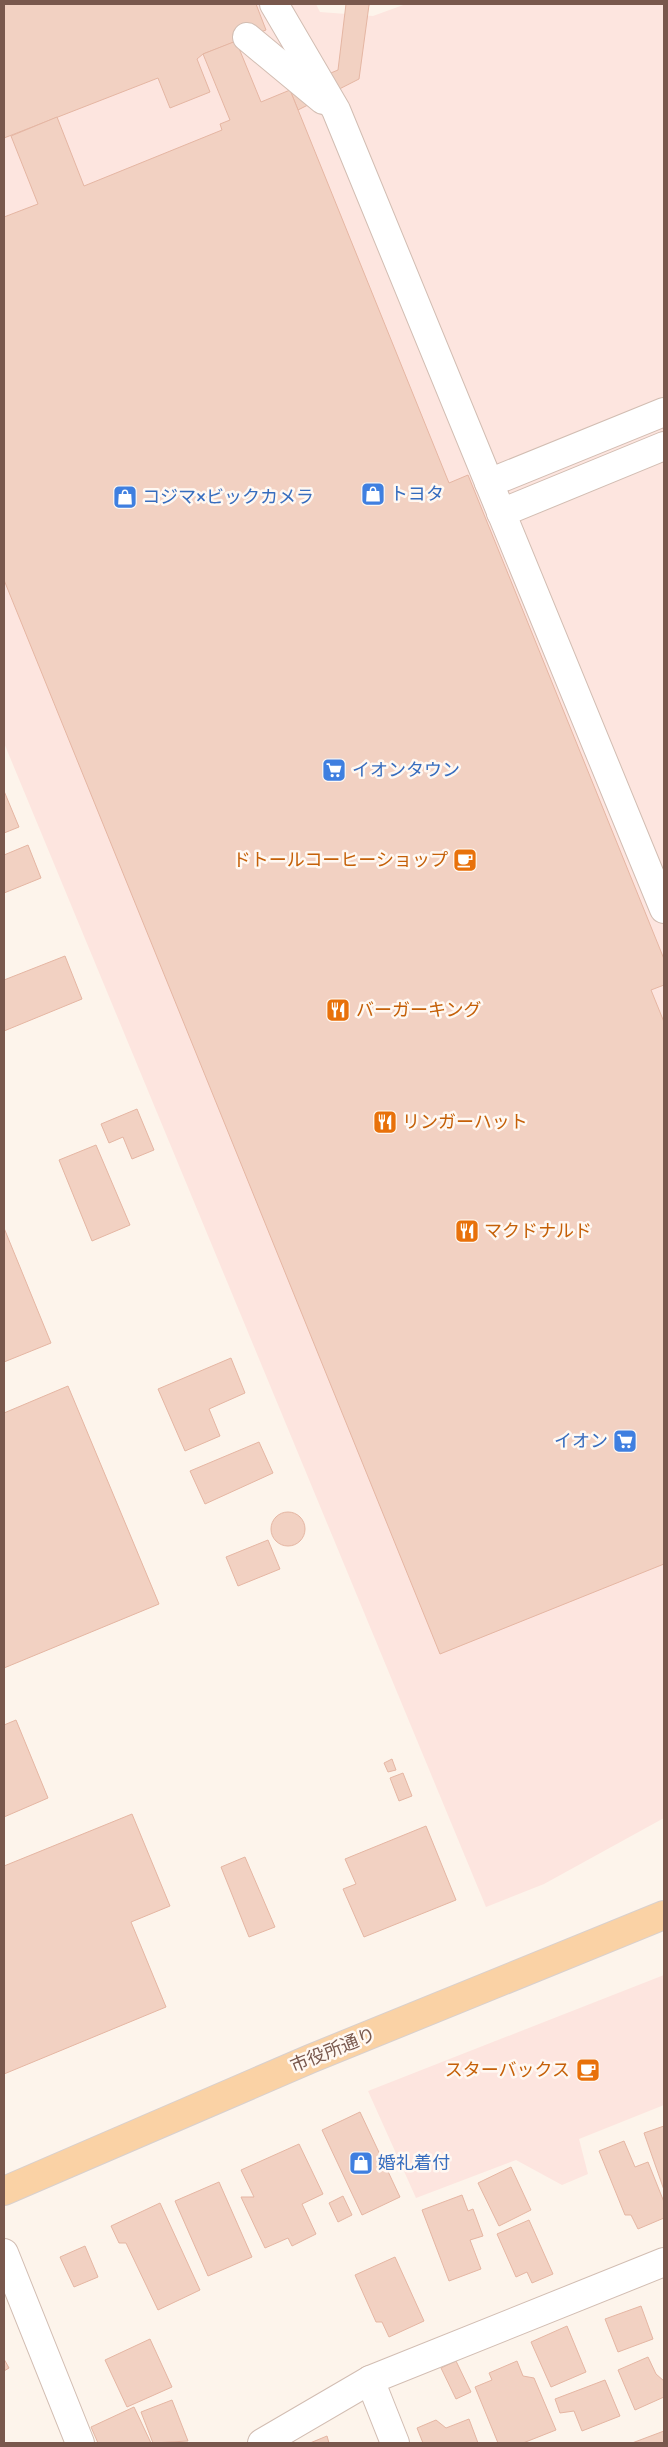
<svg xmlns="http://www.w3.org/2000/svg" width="668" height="2447" font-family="Rubik,'Noto Sans JP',sans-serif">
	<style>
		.commercial { fill: #fde5df }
		.building { fill: #f2d1c2; stroke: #e5b6a3 }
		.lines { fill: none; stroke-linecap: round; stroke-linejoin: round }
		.minor-casing { stroke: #d2bdb2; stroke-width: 30 }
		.major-casing { stroke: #d9d0cd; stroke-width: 30 }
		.minor { stroke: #fff; stroke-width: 28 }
		.major { stroke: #fad2a5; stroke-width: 28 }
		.labels { text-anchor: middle; stroke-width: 5; stroke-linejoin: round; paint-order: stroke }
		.shop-label { font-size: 18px; fill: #366cbe; stroke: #fff8f2; text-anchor: start }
		.food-label { font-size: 18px; fill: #c56008; stroke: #fff8f2; text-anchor: start }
		.street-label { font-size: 18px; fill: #79584d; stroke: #fff8f2 }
	</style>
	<rect width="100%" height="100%" fill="#fdf4eb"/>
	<g class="commercial">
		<path d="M 4,4 L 316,4 L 320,12 L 373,16 L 406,4 L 664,4 L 664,1818 L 544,1884 L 486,1907 L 4,743 Z"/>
		<path d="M 664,1975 L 664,2105 L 579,2139 L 588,2174 L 562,2185 L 516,2160 L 416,2198 L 368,2091 Z"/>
	</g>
	<g class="building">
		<path d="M 4,4 L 256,4 L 266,30 L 203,54 L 197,59 L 210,92 L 170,108 L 158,78 L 4,138 Z"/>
		<path d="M 346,4 L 371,4 L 369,5 L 359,79 L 298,110 L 290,90 L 338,70 Z"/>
		<path d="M 236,41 L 261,102 L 290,90 L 449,483 L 468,475 L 664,959 L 664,985 L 651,990 L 664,1022 L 664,1564 L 440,1654 L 4,580 L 4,217 L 38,204 L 11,136 L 57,117 L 84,186 L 222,130 L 220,124 L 230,120 L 203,54 Z"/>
		<path d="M 4,791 L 19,827 L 4,833 Z"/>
		<path d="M 28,845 L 41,878 L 4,893 L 4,855 Z"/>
		<path d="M 65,956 L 82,999 L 4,1031 L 4,980 Z"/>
		<path d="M 137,1109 L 154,1150 L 132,1159 L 123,1137 L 109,1143 L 101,1124 Z"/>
		<path d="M 96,1145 L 130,1225 L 92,1241 L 59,1160 Z"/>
		<path d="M 4,1228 L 51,1343 L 4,1362 Z"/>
		<path d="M 231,1358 L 245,1393 L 209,1409 L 220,1436 L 185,1451 L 158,1389 Z"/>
		<path d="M 68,1386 L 159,1604 L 4,1668 L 4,1413 Z"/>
		<path d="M 259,1442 L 273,1473 L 205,1504 L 190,1471 Z"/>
		<circle cx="288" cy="1529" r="17"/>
		<path d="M 268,1540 L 280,1569 L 238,1586 L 226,1557 Z"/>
		<path d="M 16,1720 L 48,1798 L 4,1817 L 4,1725 Z"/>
		<path d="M 392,1759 L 396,1770 L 388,1772 L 384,1763 Z"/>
		<path d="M 403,1773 L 412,1796 L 399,1801 L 390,1778 Z"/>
		<path d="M 132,1814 L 170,1906 L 131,1922 L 166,2007 L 4,2074 L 4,1866 Z"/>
		<path d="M 426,1826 L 456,1900 L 364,1937 L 343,1889 L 356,1884 L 345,1859 Z"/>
		<path d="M 245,1857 L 275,1927 L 249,1937 L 221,1867 Z"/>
		<path d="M 360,2112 L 400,2197 L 362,2215 L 322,2130 Z"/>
		<path d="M 664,2126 L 664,2190 L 644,2133 Z"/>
		<path d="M 624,2141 L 635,2167 L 648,2162 L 664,2202 L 664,2218 L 638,2229 L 631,2215 L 625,2215 L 599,2151 Z"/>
		<path d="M 299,2144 L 323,2194 L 302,2204 L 316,2234 L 292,2246 L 288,2238 L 265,2248 L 241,2197 L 254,2197 L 241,2170 Z"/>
		<path d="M 511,2167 L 531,2210 L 499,2226 L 478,2183 Z"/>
		<path d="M 219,2182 L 252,2257 L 208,2276 L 175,2201 Z"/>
		<path d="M 462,2195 L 468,2211 L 473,2209 L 483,2236 L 470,2240 L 481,2269 L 449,2281 L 422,2210 Z"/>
		<path d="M 343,2196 L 352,2215 L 338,2222 L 329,2203 Z"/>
		<path d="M 160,2203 L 200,2290 L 158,2310 L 126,2243 L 119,2243 L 111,2226 Z"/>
		<path d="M 529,2220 L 553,2274 L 532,2283 L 527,2272 L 516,2277 L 497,2234 Z"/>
		<path d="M 85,2246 L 98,2277 L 74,2287 L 60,2257 Z"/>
		<path d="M 395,2257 L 424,2321 L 389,2337 L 382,2322 L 376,2322 L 355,2275 Z"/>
		<path d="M 641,2306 L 653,2339 L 618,2352 L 605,2319 Z"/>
		<path d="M 567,2326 L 586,2372 L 551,2387 L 531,2342 Z"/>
		<path d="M 150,2339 L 172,2387 L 127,2407 L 105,2360 Z"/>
		<path d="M 648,2357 L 656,2374 L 664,2381 L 664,2397 L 635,2410 L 618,2370 Z"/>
		<path d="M 4,2359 L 9,2368 L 4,2371 Z"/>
		<path d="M 456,2361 L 471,2392 L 456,2399 L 441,2368 Z"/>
		<path d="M 517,2361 L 523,2376 L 534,2378 L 556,2430 L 523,2443 L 498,2443 L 475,2387 L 492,2380 L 489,2373 Z"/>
		<path d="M 605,2380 L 620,2416 L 582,2431 L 574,2411 L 560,2413 L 555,2399 Z"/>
		<path d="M 172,2400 L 188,2441 L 153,2443 L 141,2412 Z"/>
		<path d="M 134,2407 L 151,2443 L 98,2443 L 91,2427 Z"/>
		<path d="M 469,2419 L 478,2443 L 423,2443 L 417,2428 L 436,2420 L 446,2428 Z"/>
		<path d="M 664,2431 L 664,2443 L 632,2443 Z"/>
		<path d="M 327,2436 L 329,2443 L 310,2443 Z"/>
	</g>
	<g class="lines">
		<g class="minor-casing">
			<g id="minor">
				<path d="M 274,4 L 336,110 L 664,909"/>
				<path d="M 247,37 L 323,100"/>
				<path d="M 489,483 L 664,412"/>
				<path d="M 501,513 L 664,446"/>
				<path d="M 4,2253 L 80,2443"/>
				<path d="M 370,2380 L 395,2443"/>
				<path d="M 262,2443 L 370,2380 L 664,2262"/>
			</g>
		</g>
		<g class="major-casing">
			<path id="major" d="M 4,2191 L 310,2059 L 664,1915"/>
		</g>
		<use href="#minor" class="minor"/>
		<use href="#major" class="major"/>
	</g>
	<defs>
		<g id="shop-square" transform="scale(1.25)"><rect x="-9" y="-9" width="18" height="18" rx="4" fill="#3f7fe0" stroke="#fff8f2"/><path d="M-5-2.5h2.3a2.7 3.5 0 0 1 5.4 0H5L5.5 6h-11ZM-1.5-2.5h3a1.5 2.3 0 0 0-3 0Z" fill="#fff"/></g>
		<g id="supermarket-square" transform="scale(1.25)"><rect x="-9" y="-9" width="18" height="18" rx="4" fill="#3f7fe0" stroke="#fff8f2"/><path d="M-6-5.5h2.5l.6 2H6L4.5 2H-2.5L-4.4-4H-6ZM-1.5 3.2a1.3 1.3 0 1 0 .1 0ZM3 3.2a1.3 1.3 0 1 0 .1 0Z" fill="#fff"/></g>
		<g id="cafe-square" transform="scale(1.25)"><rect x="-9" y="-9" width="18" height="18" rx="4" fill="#e8710a" stroke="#fff8f2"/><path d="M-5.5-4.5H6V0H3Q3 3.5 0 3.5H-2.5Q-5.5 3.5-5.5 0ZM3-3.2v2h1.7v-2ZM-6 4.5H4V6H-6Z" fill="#fff"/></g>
		<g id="restaurant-square" transform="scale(1.25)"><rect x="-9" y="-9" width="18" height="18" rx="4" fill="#e8710a" stroke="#fff8f2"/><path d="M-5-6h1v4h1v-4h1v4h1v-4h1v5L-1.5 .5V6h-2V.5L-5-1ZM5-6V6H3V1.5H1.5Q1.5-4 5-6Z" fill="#fff"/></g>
	</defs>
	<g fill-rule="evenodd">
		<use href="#shop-square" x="373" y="494"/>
		<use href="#shop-square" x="125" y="497"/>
		<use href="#supermarket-square" x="334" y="770"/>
		<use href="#cafe-square" x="465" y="860"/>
		<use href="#restaurant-square" x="338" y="1010"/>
		<use href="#restaurant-square" x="385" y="1122"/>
		<use href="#restaurant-square" x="467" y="1231"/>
		<use href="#supermarket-square" x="625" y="1441"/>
		<use href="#cafe-square" x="588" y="2070"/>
		<use href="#shop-square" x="361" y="2163"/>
	</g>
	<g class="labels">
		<g class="shop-label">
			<text x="390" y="500">トヨタ</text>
			<text x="142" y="503">コジマ×ビックカメラ</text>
			<text x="352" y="776">イオンタウン</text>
			<text x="608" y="1447" text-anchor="end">イオン</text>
			<text x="378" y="2169">婚礼着付</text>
		</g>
		<g class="food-label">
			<text x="448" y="866" text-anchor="end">ドトールコーヒーショップ</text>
			<text x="356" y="1016">バーガーキング</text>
			<text x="402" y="1128">リンガーハット</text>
			<text x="484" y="1237">マクドナルド</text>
			<text x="570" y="2076" text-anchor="end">スターバックス</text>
		</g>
		<g class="street-label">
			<text transform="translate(333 2050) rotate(-22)" y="6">市役所通り</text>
		</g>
	</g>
	<rect width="668" height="2447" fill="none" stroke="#79584d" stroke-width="10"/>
</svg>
